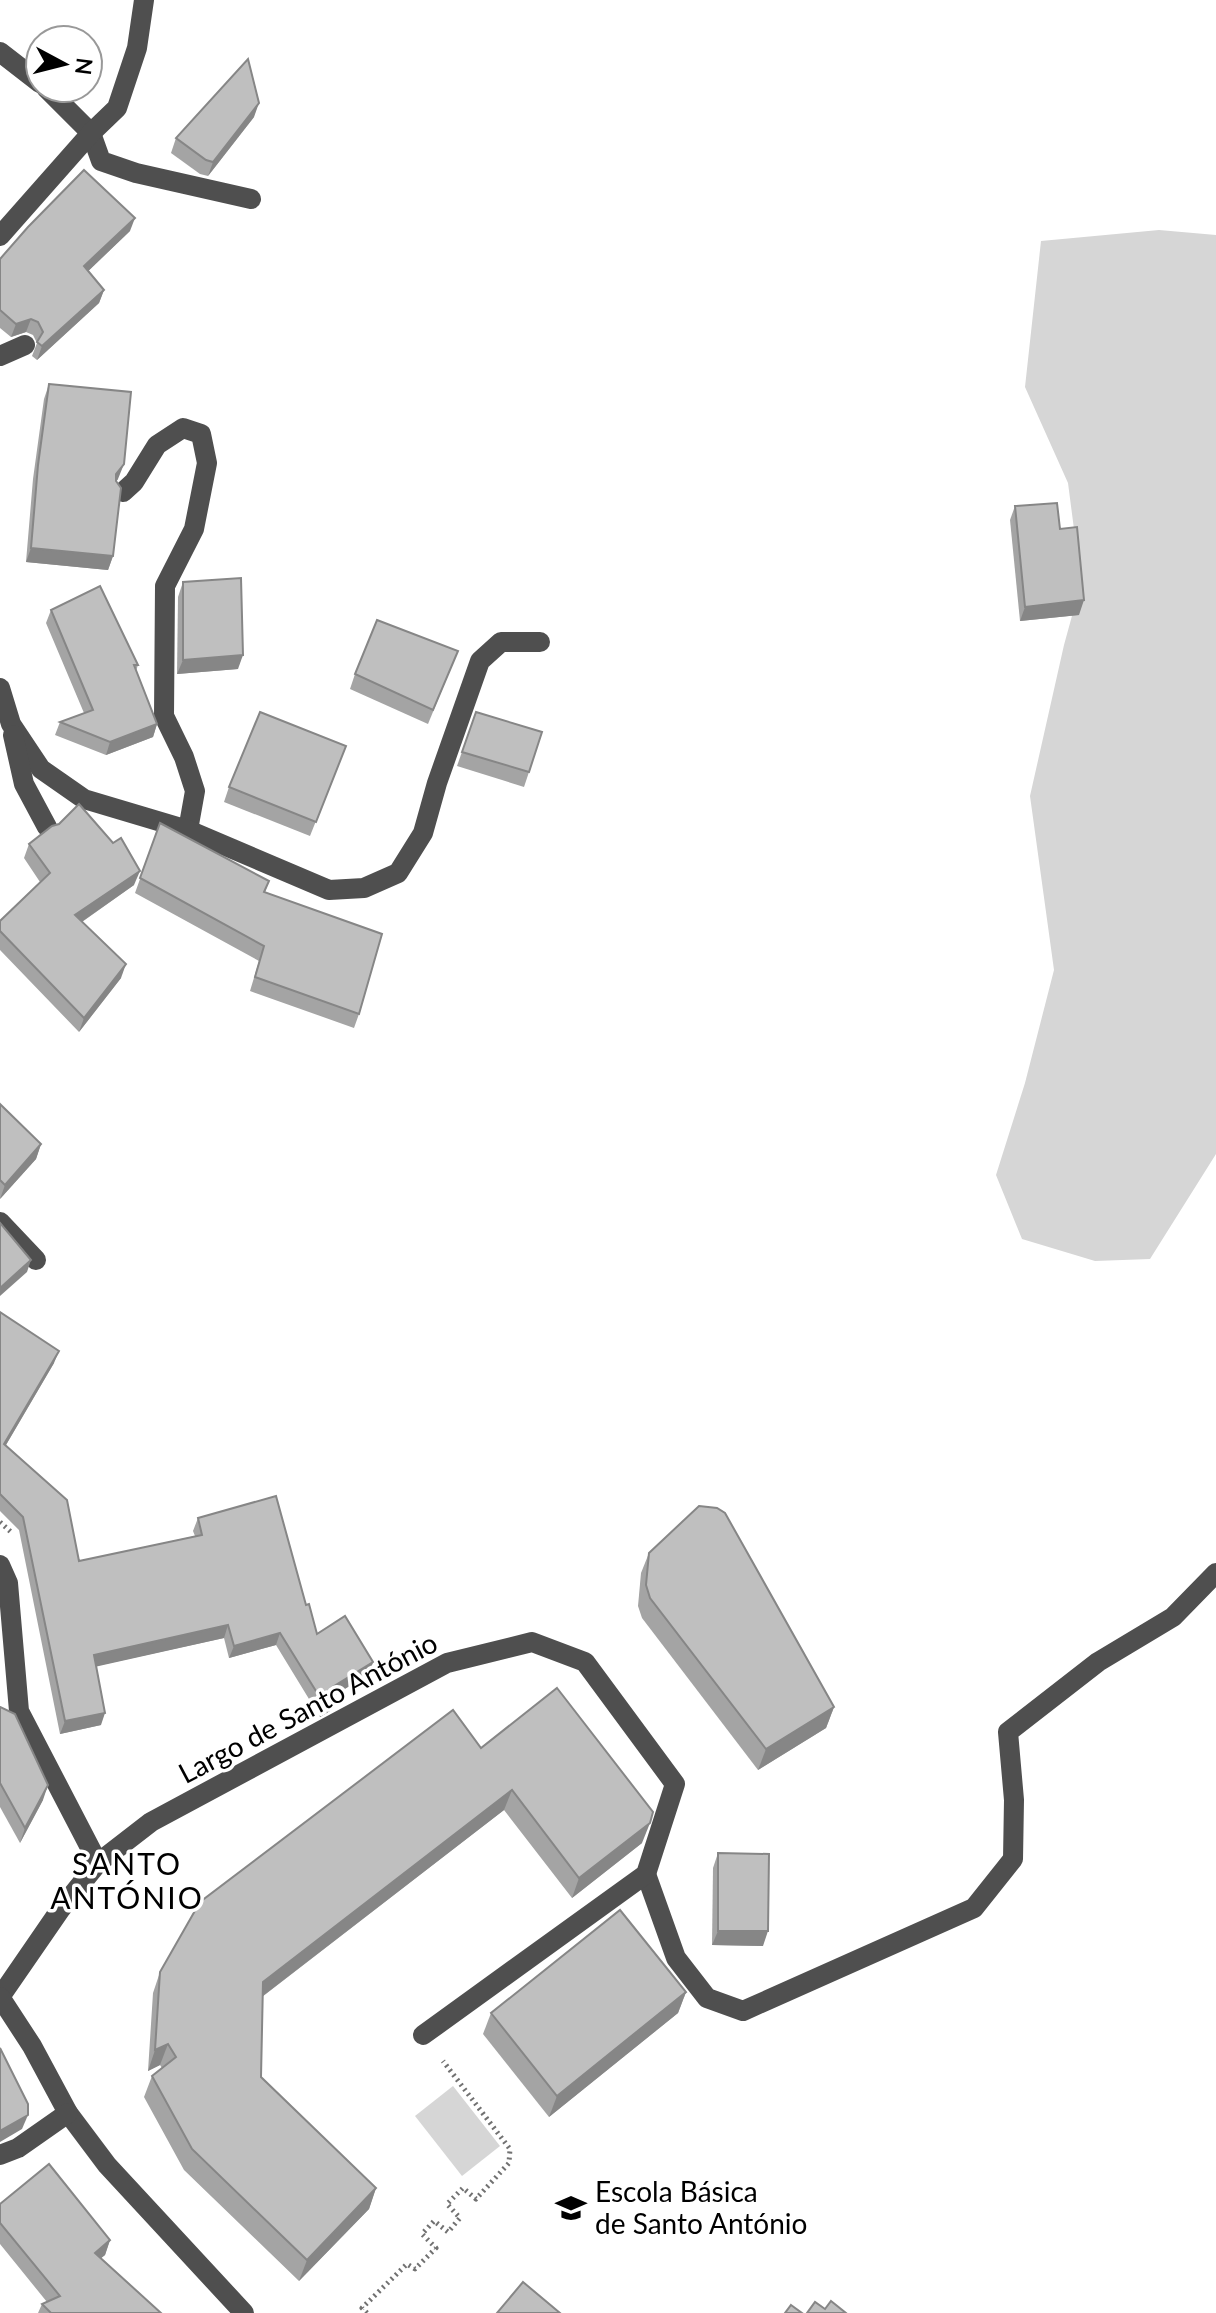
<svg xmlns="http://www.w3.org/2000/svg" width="1216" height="2313" font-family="Lato,sans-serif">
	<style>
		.green { fill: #d6d6d6 }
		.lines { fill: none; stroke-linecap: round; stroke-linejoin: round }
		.path { stroke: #717171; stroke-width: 5; stroke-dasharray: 2 4; stroke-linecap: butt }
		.minor { stroke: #4f4f4f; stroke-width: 20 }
		.wall { fill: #a4a4a4 }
		.shaded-wall { fill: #868686 }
		.building { fill: #bfbfbf; stroke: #868686; stroke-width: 2 }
		.labels { text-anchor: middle; stroke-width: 7; stroke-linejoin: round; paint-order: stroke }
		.street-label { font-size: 28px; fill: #000; stroke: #fff }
		.poi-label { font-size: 28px; fill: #000; stroke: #fff; text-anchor: start }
		.neighbourhood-label { font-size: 30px; letter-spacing: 2px; fill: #000; stroke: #fff }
	</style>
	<rect width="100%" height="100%" fill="#fff"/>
	<g class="green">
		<path d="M 1159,230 L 1216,235 L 1216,1154 L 1150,1259 L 1095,1261 L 1022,1239 L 996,1175 L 1025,1083 L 1054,970 L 1030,796 L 1064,645 L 1081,583 L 1068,483 L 1025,387 L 1041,241 Z"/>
		<path d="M 453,2086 L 500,2146 L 462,2176 L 415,2116 Z"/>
	</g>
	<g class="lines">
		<g class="path">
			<path d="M 0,1522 L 12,1533"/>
			<path d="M 367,2313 L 362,2308 L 407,2264 L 415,2269 L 436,2248 L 422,2234 L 434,2221 L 448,2232 L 460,2218 L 447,2204 L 463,2188 L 476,2199 L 509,2163 L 510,2149 L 443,2061"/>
		</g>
		<g class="minor">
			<path d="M 0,52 L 40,83"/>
			<path d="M 46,88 L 91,133 L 101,161 L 136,173 L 251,199"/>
			<path d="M 0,236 L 91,133 L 117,108 L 137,48 L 144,0"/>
			<path d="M 0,356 L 25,345"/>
			<path d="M 123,492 L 134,482 L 157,445 L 183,428 L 201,434 L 207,463 L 194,529 L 165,586 L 164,716 L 184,757 L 195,791 L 188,830"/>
			<path d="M 0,688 L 11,724 L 41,769 L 84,799 L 188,830 L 329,890 L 364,888 L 398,873 L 423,833 L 437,783 L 480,661 L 501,642 L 540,642"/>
			<path d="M 13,735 L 24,784 L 47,827"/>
			<path d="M 0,1222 L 36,1260"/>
			<path d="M 0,1565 L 8,1583 L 19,1711 L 98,1863"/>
			<path d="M 646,1874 L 676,1958 L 707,1998 L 743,2011 L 974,1908 L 1013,1859 L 1014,1800 L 1008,1732 L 1098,1662 L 1173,1617 L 1216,1573"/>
			<path d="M 0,1997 L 60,1910 L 98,1863 L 151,1822 L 447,1663 L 532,1642 L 585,1662 L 675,1784 L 646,1874 L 423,2035"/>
			<path d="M 0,1997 L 32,2046 L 68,2113 L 107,2165 L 244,2313"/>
			<path d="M 0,2155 L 18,2148 L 68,2113"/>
		</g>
	</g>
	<g class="wall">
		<path d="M 254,117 L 208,176 L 200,174 L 171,153 L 176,138 Z"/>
		<path d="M 130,231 L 88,271 L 104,290 L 99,303 L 37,360 L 32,356 L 37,343 L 33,335 L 26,332 L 11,337 L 0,328 L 0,259 Z"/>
		<path d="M 49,384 L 118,479 L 116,482 L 113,556 L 108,570 L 26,562 L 33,479 L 44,399 Z"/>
		<path d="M 1015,506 L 1060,529 L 1079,615 L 1020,621 L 1010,520 Z"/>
		<path d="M 183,582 L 238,669 L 177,674 L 178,597 Z"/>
		<path d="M 51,610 L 138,665 L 136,671 L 157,724 L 153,737 L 106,755 L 55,735 L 60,722 L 84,713 L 46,623 Z"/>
		<path d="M 458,651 L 428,724 L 350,689 L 355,674 Z"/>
		<path d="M 476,712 L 529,772 L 524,787 L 457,766 Z"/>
		<path d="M 346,746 L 310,836 L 224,802 L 229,787 Z"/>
		<path d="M 160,823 L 269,881 L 265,892 L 359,1014 L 354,1028 L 250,991 L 259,961 L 135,893 Z"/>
		<path d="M 29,844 L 134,885 L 82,922 L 121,978 L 79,1032 L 0,950 L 0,921 L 40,882 L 24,858 Z"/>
		<path d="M 0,1104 L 41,1144 L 36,1159 L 0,1199 Z"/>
		<path d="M 0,1312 L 54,1363 L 6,1445 L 79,1561 L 195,1536 L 193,1531 L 198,1518 L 306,1605 L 317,1634 L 373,1662 L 369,1674 L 333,1696 L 330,1711 L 320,1717 L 276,1645 L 229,1658 L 224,1638 L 96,1666 L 101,1725 L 60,1734 L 19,1530 L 0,1511 Z"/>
		<path d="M 649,1553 L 834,1707 L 826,1728 L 758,1770 L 642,1618 L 638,1606 L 641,1573 Z"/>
		<path d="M 0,1707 L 43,1800 L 20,1843 L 0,1807 Z"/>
		<path d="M 481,1748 L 642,1843 L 572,1898 L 504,1810 L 262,1997 L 261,2077 L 376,2188 L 369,2209 L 299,2281 L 184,2170 L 144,2097 L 152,2076 L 162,2068 L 160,2065 L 148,2071 L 153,1993 L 160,1972 Z"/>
		<path d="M 718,1853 L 763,1946 L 712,1945 L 713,1868 Z"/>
		<path d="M 686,1992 L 678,2013 L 549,2117 L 483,2034 L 491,2013 Z"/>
		<path d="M 0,2204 L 110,2240 L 105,2255 L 101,2258 L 161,2313 L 38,2313 L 42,2304 L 47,2302 L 0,2244 Z"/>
	</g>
	<g class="shaded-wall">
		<path d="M 259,103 L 254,117 L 208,176 L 213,162 Z"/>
		<path d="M 135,218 L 130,231 L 79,280 L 84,266 Z"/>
		<path d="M 104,290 L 99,303 L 37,360 L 42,346 Z"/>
		<path d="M 31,319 L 26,332 L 11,337 L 16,324 Z"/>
		<path d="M 124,464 L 118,479 L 110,489 L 116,474 Z"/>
		<path d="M 31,548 L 113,556 L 108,570 L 26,562 Z"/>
		<path d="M 1084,600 L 1079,615 L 1020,621 L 1025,607 Z"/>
		<path d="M 243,655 L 238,669 L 177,674 L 183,660 Z"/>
		<path d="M 157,724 L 153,737 L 106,755 L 110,742 Z"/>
		<path d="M 140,871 L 134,885 L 70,930 L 75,915 Z"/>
		<path d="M 126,964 L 121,978 L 79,1032 L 84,1018 Z"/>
		<path d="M 41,1144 L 36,1159 L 0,1199 L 5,1185 Z"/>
		<path d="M 31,1260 L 27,1272 L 0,1296 L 0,1288 Z"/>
		<path d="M 59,1351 L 54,1363 L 0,1455 L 4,1444 Z"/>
		<path d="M 228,1625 L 224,1638 L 90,1668 L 94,1655 Z"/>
		<path d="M 280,1633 L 276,1645 L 229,1658 L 234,1646 Z"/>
		<path d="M 373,1662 L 369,1674 L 327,1700 L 331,1688 Z"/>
		<path d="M 334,1699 L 330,1711 L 320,1717 L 324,1704 Z"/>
		<path d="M 834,1707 L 826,1728 L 758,1770 L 766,1749 Z"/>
		<path d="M 105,1713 L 101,1725 L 60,1734 L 65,1721 Z"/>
		<path d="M 48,1785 L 43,1800 L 20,1843 L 25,1828 Z"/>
		<path d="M 512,1790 L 504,1810 L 255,2002 L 263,1982 Z"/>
		<path d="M 650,1823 L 642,1843 L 572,1898 L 579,1878 Z"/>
		<path d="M 718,1931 L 768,1931 L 763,1946 L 712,1945 Z"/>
		<path d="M 686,1992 L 678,2013 L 549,2117 L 557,2096 Z"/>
		<path d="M 168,2044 L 160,2065 L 148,2071 L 155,2050 Z"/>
		<path d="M 28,2115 L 22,2129 L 0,2142 L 0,2131 Z"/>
		<path d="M 376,2188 L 369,2209 L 299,2281 L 307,2260 Z"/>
		<path d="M 110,2240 L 105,2255 L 90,2267 L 95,2253 Z"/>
	</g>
	<g class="building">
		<path d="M 248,59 L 259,103 L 213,162 L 206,160 L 176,138 Z"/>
		<path d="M 84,170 L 135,218 L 84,266 L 104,290 L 42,346 L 37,342 L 43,332 L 38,322 L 31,319 L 16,324 L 0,310 L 0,259 L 28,227 Z"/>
		<path d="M 49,384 L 131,392 L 124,464 L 116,474 L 116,481 L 121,488 L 113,556 L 31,548 L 38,465 Z"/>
		<path d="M 1057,503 L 1060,529 L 1077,527 L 1084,600 L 1025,607 L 1015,506 Z"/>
		<path d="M 241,578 L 243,655 L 183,660 L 183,582 Z"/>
		<path d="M 100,586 L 138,665 L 134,665 L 157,724 L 110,742 L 60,722 L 93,710 L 51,610 Z"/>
		<path d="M 377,620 L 458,651 L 433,710 L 355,674 Z"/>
		<path d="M 260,712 L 346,746 L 316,822 L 229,787 Z"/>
		<path d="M 476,712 L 542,732 L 529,772 L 462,752 Z"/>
		<path d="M 79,804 L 113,843 L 121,838 L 140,871 L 75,915 L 126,964 L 84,1018 L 0,931 L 0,921 L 50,873 L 29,844 L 52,826 L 59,824 Z"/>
		<path d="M 160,823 L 269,881 L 264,892 L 382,934 L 359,1014 L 255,977 L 264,946 L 140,878 Z"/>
		<path d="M 0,1104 L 41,1144 L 5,1185 L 0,1180 Z"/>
		<path d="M 0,1223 L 31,1260 L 0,1288 Z"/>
		<path d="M 0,1312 L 59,1351 L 4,1444 L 67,1500 L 79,1561 L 202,1535 L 198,1518 L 276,1496 L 306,1605 L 309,1604 L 317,1634 L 345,1616 L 373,1662 L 331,1688 L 334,1699 L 324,1704 L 280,1633 L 234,1646 L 228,1625 L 94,1655 L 105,1713 L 65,1721 L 23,1517 L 0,1494 Z"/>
		<path d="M 699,1506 L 717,1508 L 725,1513 L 834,1707 L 766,1749 L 650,1598 L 646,1585 L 649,1553 Z"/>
		<path d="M 557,1688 L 653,1812 L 650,1823 L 579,1878 L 512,1790 L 263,1982 L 261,2077 L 376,2188 L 307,2260 L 192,2149 L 152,2076 L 176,2057 L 168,2044 L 155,2050 L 160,1972 L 200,1902 L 453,1710 L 481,1748 Z"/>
		<path d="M 0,1707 L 15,1714 L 48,1785 L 25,1828 L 0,1783 Z"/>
		<path d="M 718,1853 L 769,1854 L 768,1931 L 718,1931 Z"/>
		<path d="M 620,1910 L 686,1992 L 557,2096 L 491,2013 Z"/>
		<path d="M 0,2048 L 28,2104 L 28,2115 L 0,2131 Z"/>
		<path d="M 49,2164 L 110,2240 L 95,2253 L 161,2313 L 51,2313 L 42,2304 L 60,2296 L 0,2223 L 0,2204 Z"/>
		<path d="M 523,2282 L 560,2313 L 497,2313 Z"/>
		<path d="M 831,2301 L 846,2313 L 807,2313 L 815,2302 L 825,2309 Z"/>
		<path d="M 791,2305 L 802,2313 L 785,2313 Z"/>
	</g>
	<defs>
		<g id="school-bare" transform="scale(2.4)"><path d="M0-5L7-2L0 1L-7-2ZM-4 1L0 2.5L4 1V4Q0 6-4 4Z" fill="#000" stroke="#fff" stroke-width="2.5" paint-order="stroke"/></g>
	</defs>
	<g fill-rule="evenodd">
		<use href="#school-bare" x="571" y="2208"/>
	</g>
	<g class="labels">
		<g class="street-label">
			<text transform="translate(308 1708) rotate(-28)" y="10">Largo de Santo António</text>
		</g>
		<g class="poi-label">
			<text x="595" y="2202">Escola Básica<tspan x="595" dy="32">de Santo António</tspan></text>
		</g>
		<g class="neighbourhood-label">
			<text x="127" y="1875">SANTO<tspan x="127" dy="34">ANTÓNIO</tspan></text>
		</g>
	</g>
	<g transform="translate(64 64) rotate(97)"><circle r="38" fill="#ffffff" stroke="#999999" stroke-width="2"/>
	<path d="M0-6L14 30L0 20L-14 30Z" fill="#000000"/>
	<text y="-12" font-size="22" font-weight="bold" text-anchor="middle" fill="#000000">N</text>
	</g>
</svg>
